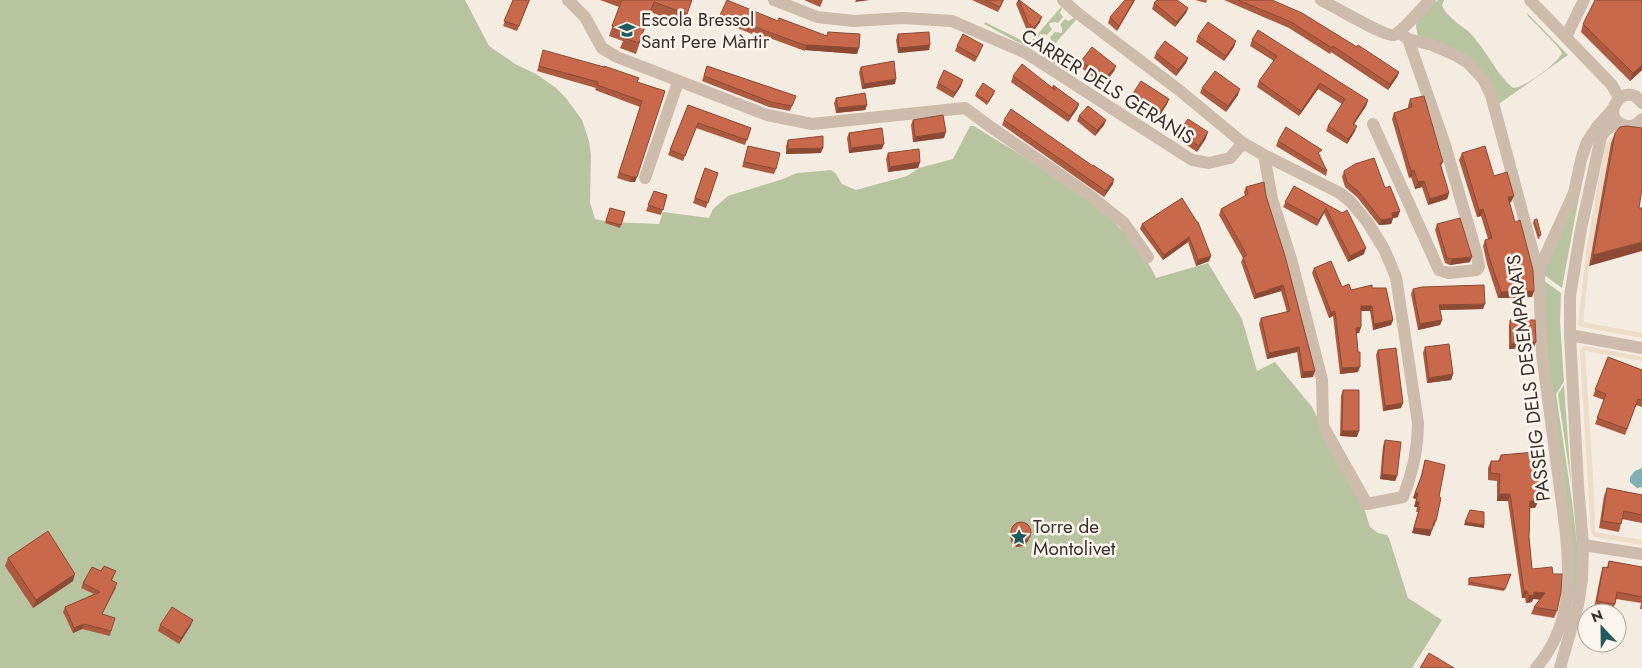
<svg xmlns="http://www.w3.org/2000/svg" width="1642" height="668" font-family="Jost,sans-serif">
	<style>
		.green { fill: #b8c4a0 }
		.plaza { fill: #ecdcc8 }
		.water { fill: #7fb0b2 }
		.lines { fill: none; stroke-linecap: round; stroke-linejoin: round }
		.street { stroke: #cdbbac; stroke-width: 12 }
		.wall { fill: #ac5a40 }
		.shaded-wall { fill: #8c4a34 }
		.building { fill: #c8694b; stroke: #8c4a34 }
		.labels { text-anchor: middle; stroke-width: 5; stroke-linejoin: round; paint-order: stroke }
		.poi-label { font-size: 19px; fill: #3b302b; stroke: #fbf5ee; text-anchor: start }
		.street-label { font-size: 19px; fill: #3b302b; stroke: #fbf5ee }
	</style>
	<rect width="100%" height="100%" fill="#f4ebe1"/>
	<g class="green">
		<path d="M 0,0 L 465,0 L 489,46 L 517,65 L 536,74 L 556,88 L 566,98 L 582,120 L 589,141 L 591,155 L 590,202 L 595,219 L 609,222 L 659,224 L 663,212 L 709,218 L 713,209 L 728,196 L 783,179 L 797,173 L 831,170 L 836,174 L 842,184 L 856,190 L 907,176 L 919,168 L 953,159 L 970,126 L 974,126 C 1034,164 1126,212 1156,278 L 1208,263 L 1242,319 L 1257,371 L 1275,362 L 1312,407 L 1364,508 L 1370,527 L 1378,533 L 1387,535 L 1389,538 L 1408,598 L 1442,620 L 1412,668 L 0,668 Z"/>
		<path d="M 1438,0 L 1444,0 L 1442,6 C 1449,19 1460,24 1470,33 C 1486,49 1496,74 1513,88 C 1524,88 1557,64 1562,53 L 1558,47 L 1528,16 L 1527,13 L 1568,55 L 1496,106 L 1485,78 L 1418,37 L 1416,26 L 1417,20 Z"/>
		<path d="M 1061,7 L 1062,8 L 1060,13 L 1063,17 L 1058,23 L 1055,22 L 1050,23 L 1049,25 L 1052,29 L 1047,35 L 1040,34 L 1039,37 L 1042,42 L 1039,44 L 1032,44 L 1029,48 L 984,24 L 985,22 L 1029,44 Z"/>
		<path d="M 1074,18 L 1076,20 L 1045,55 L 1068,69 L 1067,72 L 1042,56 C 1044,51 1042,48 1044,44 L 1047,45 L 1051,45 L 1052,41 L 1050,37 L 1055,32 L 1062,33 L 1062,28 L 1060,25 L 1065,19 L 1068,21 Z"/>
		<path d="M 1580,191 L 1562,288 L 1544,275 L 1547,264 Z"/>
		<path d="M 1543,280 L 1561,293 L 1560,321 L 1564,382 L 1556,394 L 1572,501 L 1578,552 L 1578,581 L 1571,607 L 1545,346 Z"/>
		<path d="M 1564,385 L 1571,483 L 1558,394 Z"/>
	</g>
	<g class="plaza">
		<path d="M 1614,135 L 1610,147 L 1589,266 L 1583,322 L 1642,333 L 1642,338 L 1581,327 L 1578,324 L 1587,245 L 1605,147 L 1608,140 Z"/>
		<path d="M 1585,346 L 1642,357 L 1642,361 L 1585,351 L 1594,493 L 1595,532 L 1642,540 L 1642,545 L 1595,537 L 1591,533 L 1580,351 L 1582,347 Z"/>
	</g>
	<path class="water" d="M 1642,468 L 1642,487 L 1637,488 L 1630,482 L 1630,477 L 1635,471 Z"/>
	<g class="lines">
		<g class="street">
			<path d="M 568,0 L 585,17 L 602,48 L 617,57 L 767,115 L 812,124 L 965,108 L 988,125 L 1088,194 L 1124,223 L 1148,257"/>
			<path d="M 774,0 L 817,17 L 854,21 L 903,18 L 952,21 L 1026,53 L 1192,160 L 1209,163 L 1230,158 L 1243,143"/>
			<path d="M 1063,0 L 1076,12 L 1179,90 L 1243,143 L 1264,155 L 1340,193 L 1351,202 L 1368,223 L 1384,249 L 1396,277 L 1418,423 C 1418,449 1413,472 1403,497 L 1367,504 L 1323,426 L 1322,380 L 1291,259 L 1272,199 L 1264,155"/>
			<path d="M 1321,0 C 1333,6 1385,37 1394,35 C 1401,33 1424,6 1430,0"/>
			<path d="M 1530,0 L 1612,85 L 1619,98"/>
			<path d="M 1566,37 L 1584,0"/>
			<path d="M 1408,39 L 1432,45 L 1455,55 L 1467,62 L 1483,79 L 1491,95 L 1539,275 L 1542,354 L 1565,526 C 1571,578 1572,626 1536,668"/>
			<path d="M 1642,103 C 1625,78 1598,117 1624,125 C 1632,128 1637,124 1642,119"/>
			<path d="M 1373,124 L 1439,270 L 1449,273 L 1477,270 L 1479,267 L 1477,255 L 1444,142 L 1408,39 L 1399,32"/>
			<path d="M 645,178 L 678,82"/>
			<path d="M 1539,273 L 1541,265 L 1574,193 L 1581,160 L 1587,142 L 1597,127 L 1613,109"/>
			<path d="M 1570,335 L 1642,348"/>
			<path d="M 1583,545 L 1642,554"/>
			<path d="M 1560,668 L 1578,605 L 1582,580 L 1583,545 L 1578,485 L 1570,335 L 1570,296 L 1581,229 L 1601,137 L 1606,130 L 1618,122"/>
		</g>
	</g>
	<g class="wall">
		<path d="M 513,0 L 530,0 L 517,31 L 503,26 Z"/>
		<path d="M 600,0 L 692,0 L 683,24 L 650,12 L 636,54 L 620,48 L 623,41 L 609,36 L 619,7 Z"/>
		<path d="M 804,0 L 823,0 L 820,7 Z"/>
		<path d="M 972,0 L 1004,0 L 998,12 Z"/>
		<path d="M 1018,0 L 1020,0 L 1040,22 L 1032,33 L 1026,28 L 1016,4 Z"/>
		<path d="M 1135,0 L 1117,31 L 1108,23 L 1110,17 Z"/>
		<path d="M 1195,0 L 1207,0 L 1206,3 Z"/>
		<path d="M 1224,0 L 1272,0 L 1357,47 L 1399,72 L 1397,77 L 1388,90 L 1331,52 L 1330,54 L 1289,28 Z"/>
		<path d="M 1154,3 L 1188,8 L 1186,13 L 1175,27 L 1152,9 Z"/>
		<path d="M 720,15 L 778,21 L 826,36 L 828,32 L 857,54 L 805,50 L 805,51 L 753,32 L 752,34 L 718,20 Z"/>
		<path d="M 1583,24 L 1642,70 L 1630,81 L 1581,32 Z"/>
		<path d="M 898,34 L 930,45 L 929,50 L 898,53 L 896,40 Z"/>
		<path d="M 1198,36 L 1234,47 L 1224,61 L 1196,42 Z"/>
		<path d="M 1252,40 L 1368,100 L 1366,106 L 1354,124 L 1355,131 L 1347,144 L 1326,131 L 1328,126 L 1342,104 L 1318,89 L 1299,116 L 1257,87 L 1259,81 L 1274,61 L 1250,46 Z"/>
		<path d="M 957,46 L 981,50 L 975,62 L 955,51 Z"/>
		<path d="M 1156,53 L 1188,58 L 1186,63 L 1176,76 L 1154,58 Z"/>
		<path d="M 542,56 L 637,82 L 665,91 L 635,182 L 630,182 L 617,178 L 640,107 L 595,90 L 596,88 L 537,71 Z"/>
		<path d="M 1081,61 L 1116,66 L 1114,71 L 1103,85 L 1079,66 Z"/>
		<path d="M 707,66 L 796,96 L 790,111 L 769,107 L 702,81 Z"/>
		<path d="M 861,67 L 895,84 L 862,89 L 859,72 Z"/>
		<path d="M 1013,76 L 1052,88 L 1053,85 L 1079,104 L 1077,109 L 1068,122 L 1011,82 Z"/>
		<path d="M 938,83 L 961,86 L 953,98 L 936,88 Z"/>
		<path d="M 1202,88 L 1238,95 L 1226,112 L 1200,93 Z"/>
		<path d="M 976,94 L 994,94 L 987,105 L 975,96 Z"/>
		<path d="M 1132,95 L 1169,99 L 1167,104 L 1158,118 L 1130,100 Z"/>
		<path d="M 836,98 L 867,105 L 865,110 L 836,113 L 834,103 Z"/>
		<path d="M 1410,99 L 1443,162 L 1441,166 L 1449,193 L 1447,199 L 1428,205 L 1422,187 L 1415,189 L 1411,177 L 1409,178 L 1392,119 L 1394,113 L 1408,108 L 1408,106 Z"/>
		<path d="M 688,105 L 751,128 L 745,145 L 696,128 L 683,161 L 668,155 Z"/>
		<path d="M 1079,116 L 1106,120 L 1104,125 L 1095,136 L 1077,121 Z"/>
		<path d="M 913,120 L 944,138 L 913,142 L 911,125 Z"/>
		<path d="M 1004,120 L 1113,184 L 1104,197 L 1002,125 Z"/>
		<path d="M 1642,128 L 1589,266 L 1611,143 L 1615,133 Z"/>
		<path d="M 849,133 L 882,149 L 849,153 L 847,138 Z"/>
		<path d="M 1178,133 L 1206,138 L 1197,152 L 1176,138 Z"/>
		<path d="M 788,140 L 821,153 L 786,154 L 786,146 Z"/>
		<path d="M 1278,141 L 1321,155 L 1320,156 L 1327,171 L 1326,176 L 1276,146 Z"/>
		<path d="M 748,146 L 776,169 L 774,174 L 742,167 Z"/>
		<path d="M 888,153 L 920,162 L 918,168 L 888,172 L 886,159 Z"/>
		<path d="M 1462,153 L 1494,176 L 1511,202 L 1509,203 L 1532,297 L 1498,298 L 1487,264 L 1483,246 L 1485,240 L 1488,239 L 1481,216 L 1477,217 L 1459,160 Z"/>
		<path d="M 705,168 L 718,173 L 706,208 L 693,203 Z"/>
		<path d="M 1344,171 L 1385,188 L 1398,217 L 1393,218 L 1391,224 L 1379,225 L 1357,197 L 1345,187 L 1342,177 Z"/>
		<path d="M 1294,186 L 1342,213 L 1364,254 L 1348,262 L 1324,213 L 1317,226 L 1283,207 Z"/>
		<path d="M 1246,187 L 1266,196 L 1313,377 L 1301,378 L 1297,352 L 1267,359 L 1259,324 L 1261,318 L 1287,312 L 1281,291 L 1254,299 L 1241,262 L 1243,258 L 1219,215 L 1221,209 L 1245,196 L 1244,192 Z"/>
		<path d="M 654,191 L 667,195 L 661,215 L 646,211 Z"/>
		<path d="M 1182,198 L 1211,256 L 1209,261 L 1196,266 L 1188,242 L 1163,260 L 1140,229 L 1142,224 Z"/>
		<path d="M 610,208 L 625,212 L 620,228 L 605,223 Z"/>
		<path d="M 1534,220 L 1540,238 L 1538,239 L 1533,223 Z"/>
		<path d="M 1437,224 L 1470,262 L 1450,265 L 1445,263 L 1435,230 Z"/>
		<path d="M 1314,268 L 1342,287 L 1351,290 L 1372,288 L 1393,320 L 1391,325 L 1373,330 L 1370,311 L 1361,311 L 1361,327 L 1359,333 L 1356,333 L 1358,352 L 1358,372 L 1340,374 L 1333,316 L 1329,318 L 1312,273 Z"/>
		<path d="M 1413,289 L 1483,309 L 1440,310 L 1442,320 L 1440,325 L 1418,330 L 1411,294 Z"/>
		<path d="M 1510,320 L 1534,347 L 1509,349 L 1509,326 Z"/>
		<path d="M 1425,347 L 1453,374 L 1451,380 L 1427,383 L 1423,353 Z"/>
		<path d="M 1378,350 L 1401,408 L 1383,411 L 1376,355 Z"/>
		<path d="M 1608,357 L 1642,370 L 1642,407 L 1636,405 L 1625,435 L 1595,424 L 1604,400 L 1593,396 Z"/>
		<path d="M 1343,390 L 1357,437 L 1340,436 L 1341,396 Z"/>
		<path d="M 1385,440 L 1397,476 L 1395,481 L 1380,479 L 1383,446 Z"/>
		<path d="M 1501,455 L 1537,481 L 1541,495 L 1535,508 L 1530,508 L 1529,537 L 1532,569 L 1557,611 L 1554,618 L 1531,614 L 1534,607 L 1540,599 L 1533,599 L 1532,602 L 1526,603 L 1525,598 L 1522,598 L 1508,501 L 1497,501 L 1497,481 L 1488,480 L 1488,468 L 1491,461 L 1498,461 Z"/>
		<path d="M 1425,460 L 1439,497 L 1436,521 L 1434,527 L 1433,526 L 1430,536 L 1412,533 L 1418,512 L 1416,512 L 1417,507 L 1414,507 L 1416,499 L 1413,498 L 1420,479 Z"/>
		<path d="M 1607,488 L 1642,495 L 1642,523 L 1622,519 L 1619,532 L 1599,528 L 1604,496 Z"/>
		<path d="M 1011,530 L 1028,541 L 1023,546 L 1016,547 L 1011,542 L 1010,535 Z"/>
		<path d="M 8,558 L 73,581 L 33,608 L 5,566 Z"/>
		<path d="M 1609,561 L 1642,567 L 1642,609 L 1640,609 L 1641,603 L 1616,599 L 1613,611 L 1594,608 L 1601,573 L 1603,567 L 1607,567 Z"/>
		<path d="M 101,571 L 114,576 L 112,580 L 116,588 L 102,614 L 111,631 L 110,636 L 82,629 L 73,633 L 63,612 L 65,607 L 94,594 L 81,588 L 83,583 Z"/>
		<path d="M 1511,574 L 1504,591 L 1468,585 L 1469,578 Z"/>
		<path d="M 160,625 L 191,625 L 179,644 L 158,631 Z"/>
	</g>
	<g class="shaded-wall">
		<path d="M 856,0 L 870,0 L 855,2 Z"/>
		<path d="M 1134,0 L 1135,0 L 1117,31 L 1119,26 Z"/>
		<path d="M 1188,8 L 1186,13 L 1175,27 L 1177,22 Z"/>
		<path d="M 1042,17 L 1040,22 L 1032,33 L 1034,28 Z"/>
		<path d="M 1236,41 L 1234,47 L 1224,61 L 1226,56 Z"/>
		<path d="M 807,45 L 859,48 L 857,54 L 805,50 Z"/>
		<path d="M 930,45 L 929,50 L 898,53 L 899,48 Z"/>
		<path d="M 1188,58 L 1186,63 L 1176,76 L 1178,70 Z"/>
		<path d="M 1642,65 L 1642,70 L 1630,81 L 1633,73 Z"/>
		<path d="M 1116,66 L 1114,71 L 1103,85 L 1105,79 Z"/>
		<path d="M 1399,72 L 1397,77 L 1388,90 L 1390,84 Z"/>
		<path d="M 896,79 L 895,84 L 862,89 L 864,84 Z"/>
		<path d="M 963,80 L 961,86 L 953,98 L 955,93 Z"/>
		<path d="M 1320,83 L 1318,89 L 1299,116 L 1301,111 Z"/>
		<path d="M 1240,89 L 1238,95 L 1226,112 L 1228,106 Z"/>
		<path d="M 1169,99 L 1167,104 L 1158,118 L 1160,113 Z"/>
		<path d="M 1368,100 L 1366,106 L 1351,129 L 1353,124 Z"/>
		<path d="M 1079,104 L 1077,109 L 1068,122 L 1070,116 Z"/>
		<path d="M 867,105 L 865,110 L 836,113 L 838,108 Z"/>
		<path d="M 1106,120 L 1104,125 L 1095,136 L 1097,130 Z"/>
		<path d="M 1357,126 L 1355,131 L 1347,144 L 1348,139 Z"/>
		<path d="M 946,132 L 944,138 L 913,142 L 915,137 Z"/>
		<path d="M 1208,132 L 1206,138 L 1197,152 L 1199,146 Z"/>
		<path d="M 884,144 L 882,149 L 849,153 L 851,148 Z"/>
		<path d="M 823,148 L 821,153 L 786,154 L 788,149 Z"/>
		<path d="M 920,162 L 918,168 L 888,172 L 890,167 Z"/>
		<path d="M 1414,170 L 1411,177 L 1409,178 L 1411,171 Z"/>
		<path d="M 632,177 L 637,177 L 635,182 L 630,182 Z"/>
		<path d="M 1114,179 L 1113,184 L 1104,197 L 1106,191 Z"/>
		<path d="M 1424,181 L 1422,187 L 1415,189 L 1418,182 Z"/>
		<path d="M 1449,193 L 1447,199 L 1428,205 L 1430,199 Z"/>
		<path d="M 1514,196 L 1511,202 L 1505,204 L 1508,197 Z"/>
		<path d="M 1326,208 L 1324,213 L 1317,226 L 1319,220 Z"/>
		<path d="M 1483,209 L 1481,216 L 1477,217 L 1479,210 Z"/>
		<path d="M 1400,211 L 1398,217 L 1390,219 L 1392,213 Z"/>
		<path d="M 1393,218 L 1391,224 L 1379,225 L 1381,220 Z"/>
		<path d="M 1189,237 L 1188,242 L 1163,260 L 1164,255 Z"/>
		<path d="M 1642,242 L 1642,251 L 1589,266 L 1593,255 Z"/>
		<path d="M 1366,248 L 1364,254 L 1348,262 L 1350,256 Z"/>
		<path d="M 1211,256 L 1209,261 L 1196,266 L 1198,260 Z"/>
		<path d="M 1472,257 L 1470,262 L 1450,265 L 1452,259 Z"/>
		<path d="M 1283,285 L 1281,291 L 1254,299 L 1256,294 Z"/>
		<path d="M 1534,291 L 1532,297 L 1498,298 L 1501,292 Z"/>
		<path d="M 1485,304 L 1483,309 L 1437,310 L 1439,305 Z"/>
		<path d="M 1361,306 L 1372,306 L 1370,311 L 1359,311 Z"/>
		<path d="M 1335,311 L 1333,316 L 1329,318 L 1331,312 Z"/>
		<path d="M 1393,320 L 1391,325 L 1373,330 L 1374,324 Z"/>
		<path d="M 1442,320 L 1440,325 L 1418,330 L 1420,324 Z"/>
		<path d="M 1361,327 L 1359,333 L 1354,334 L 1356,328 Z"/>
		<path d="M 1536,342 L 1534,347 L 1509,349 L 1511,344 Z"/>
		<path d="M 1299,347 L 1297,352 L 1267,359 L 1269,353 Z"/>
		<path d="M 1360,367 L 1358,372 L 1340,374 L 1342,368 Z"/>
		<path d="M 1315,371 L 1313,377 L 1301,378 L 1303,372 Z"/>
		<path d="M 1453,374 L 1451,380 L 1427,383 L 1429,378 Z"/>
		<path d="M 1403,403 L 1401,408 L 1383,411 L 1385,406 Z"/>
		<path d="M 1342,431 L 1359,431 L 1357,437 L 1340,436 Z"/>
		<path d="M 1382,474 L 1397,476 L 1395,481 L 1380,479 Z"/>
		<path d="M 1415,493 L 1418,493 L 1416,499 L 1413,498 Z"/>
		<path d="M 1499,494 L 1510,494 L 1508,501 L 1497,501 Z"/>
		<path d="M 1541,495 L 1535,508 L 1527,508 L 1530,501 Z"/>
		<path d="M 1416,502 L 1419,502 L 1417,507 L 1414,507 Z"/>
		<path d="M 1465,522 L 1484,525 L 1484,528 L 1464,525 Z"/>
		<path d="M 1414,528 L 1432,530 L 1430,536 L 1412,533 Z"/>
		<path d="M 1030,536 L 1028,541 L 1023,546 L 1016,547 L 1018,541 Z"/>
		<path d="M 75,574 L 73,581 L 33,608 L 36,600 Z"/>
		<path d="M 1524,591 L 1527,591 L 1525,598 L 1522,598 Z"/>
		<path d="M 1534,592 L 1545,593 L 1542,600 L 1533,599 L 1532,602 L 1526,603 L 1529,596 Z"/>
		<path d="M 193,620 L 191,625 L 179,644 L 181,638 Z"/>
		<path d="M 84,624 L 82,629 L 73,633 L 74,628 Z"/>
	</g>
	<g class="building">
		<path d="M 513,0 L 529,0 L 519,26 L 504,21 Z"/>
		<path d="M 622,0 L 692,0 L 687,14 L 654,2 L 639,43 L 624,38 L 626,31 L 612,26 Z"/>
		<path d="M 727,0 L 778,21 L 779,18 L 827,36 L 828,32 L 860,34 L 859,48 L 807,45 L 807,46 L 755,27 L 754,29 L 720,15 Z"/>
		<path d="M 985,0 L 1003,0 L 1000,7 Z"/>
		<path d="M 1019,0 L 1042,17 L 1034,28 L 1028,23 Z"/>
		<path d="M 1125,0 L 1134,0 L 1119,26 L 1110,17 Z"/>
		<path d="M 1157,0 L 1177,0 L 1188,8 L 1177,22 L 1154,3 Z"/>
		<path d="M 1238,0 L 1272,0 L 1302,13 L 1357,47 L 1358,45 L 1399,72 L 1390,84 L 1333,46 L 1332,48 L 1291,22 Z"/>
		<path d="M 1595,0 L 1642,0 L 1642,65 L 1633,73 L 1583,24 Z"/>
		<path d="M 1208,22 L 1236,41 L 1226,56 L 1198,36 Z"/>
		<path d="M 1258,30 L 1368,100 L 1353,124 L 1357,126 L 1348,139 L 1328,126 L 1345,99 L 1320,83 L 1301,111 L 1259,81 L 1277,56 L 1252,40 Z"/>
		<path d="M 929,32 L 930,45 L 899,48 L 898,34 Z"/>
		<path d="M 963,34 L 983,45 L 977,57 L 957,46 Z"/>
		<path d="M 1165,41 L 1188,58 L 1178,70 L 1156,53 Z"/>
		<path d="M 1092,47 L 1116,66 L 1105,79 L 1081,61 Z"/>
		<path d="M 543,50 L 604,67 L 604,66 L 639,78 L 637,82 L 665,91 L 637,177 L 632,177 L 619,173 L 642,101 L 597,85 L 598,82 L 539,66 Z"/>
		<path d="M 894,61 L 896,79 L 864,84 L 861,67 Z"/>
		<path d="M 1022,64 L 1055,90 L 1053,85 L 1079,104 L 1070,116 L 1013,76 Z"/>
		<path d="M 707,66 L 796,96 L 792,106 L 771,102 L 704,76 Z"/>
		<path d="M 944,70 L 963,80 L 955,93 L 938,83 Z"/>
		<path d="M 1215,71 L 1240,89 L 1228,106 L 1202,88 Z"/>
		<path d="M 1141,81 L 1169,99 L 1160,113 L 1132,95 Z"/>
		<path d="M 983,83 L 995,91 L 988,102 L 976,94 Z"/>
		<path d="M 865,93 L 867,105 L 838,108 L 836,98 Z"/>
		<path d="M 1424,96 L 1443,162 L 1440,163 L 1449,193 L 1430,199 L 1424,181 L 1418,182 L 1414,170 L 1411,171 L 1394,113 L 1412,107 L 1410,99 Z"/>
		<path d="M 688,105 L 751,128 L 747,140 L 698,123 L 685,156 L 670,150 Z"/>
		<path d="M 1088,106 L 1106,120 L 1097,130 L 1079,116 Z"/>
		<path d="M 1011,109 L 1093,166 L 1093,165 L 1114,179 L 1106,191 L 1004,120 Z"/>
		<path d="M 943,115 L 946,132 L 915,137 L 913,120 Z"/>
		<path d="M 1188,119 L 1208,132 L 1199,146 L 1178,133 Z"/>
		<path d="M 1627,126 L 1642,128 L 1642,188 L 1639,208 L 1642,208 L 1642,242 L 1593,255 L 1615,133 L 1620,127 Z"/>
		<path d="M 1286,127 L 1322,150 L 1318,153 L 1327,171 L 1278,141 Z"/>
		<path d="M 882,128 L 884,144 L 851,148 L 849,133 Z"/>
		<path d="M 823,136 L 823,148 L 788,149 L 788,140 Z"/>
		<path d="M 748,146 L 780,153 L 776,169 L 744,162 Z"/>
		<path d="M 1485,146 L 1494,176 L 1507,172 L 1514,196 L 1508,197 L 1515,222 L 1520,220 L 1533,270 L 1534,291 L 1501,292 L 1489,257 L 1485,240 L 1492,238 L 1483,209 L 1479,210 L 1462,153 Z"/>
		<path d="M 919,149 L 920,162 L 890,167 L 888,153 Z"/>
		<path d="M 1374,158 L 1385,188 L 1390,186 L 1400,211 L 1392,213 L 1393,218 L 1381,220 L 1359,192 L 1347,182 L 1344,171 L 1355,164 Z"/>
		<path d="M 705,168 L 718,173 L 708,203 L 695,198 Z"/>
		<path d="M 1264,182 L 1266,196 L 1285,256 L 1315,371 L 1303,372 L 1299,347 L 1269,353 L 1261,318 L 1290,311 L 1283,285 L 1256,294 L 1243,257 L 1247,255 L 1221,209 L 1248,194 L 1246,187 Z"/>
		<path d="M 1294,186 L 1342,213 L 1347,210 L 1366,248 L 1350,256 L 1326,208 L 1319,220 L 1285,202 Z"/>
		<path d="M 654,191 L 667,195 L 663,210 L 648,205 Z"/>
		<path d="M 1182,198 L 1197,222 L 1198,222 L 1211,256 L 1198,260 L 1189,237 L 1164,255 L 1142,224 Z"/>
		<path d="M 610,208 L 625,212 L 621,225 L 606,221 Z"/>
		<path d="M 1460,218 L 1472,257 L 1452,259 L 1447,258 L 1437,224 Z"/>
		<path d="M 1537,219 L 1541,235 L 1539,236 L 1534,220 Z"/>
		<path d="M 1331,261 L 1342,287 L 1349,284 L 1351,290 L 1372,285 L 1372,288 L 1386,288 L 1393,320 L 1374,324 L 1372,306 L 1361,306 L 1361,327 L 1356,328 L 1358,352 L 1360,352 L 1360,367 L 1342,368 L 1335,311 L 1331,312 L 1314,268 Z"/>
		<path d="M 1484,285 L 1485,304 L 1439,305 L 1442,320 L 1420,324 L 1413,289 L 1422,287 Z"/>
		<path d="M 1510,320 L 1535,320 L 1536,342 L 1511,344 Z"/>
		<path d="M 1449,344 L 1453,374 L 1429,378 L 1425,347 Z"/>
		<path d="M 1396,348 L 1403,403 L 1385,406 L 1378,350 Z"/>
		<path d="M 1608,357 L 1642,370 L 1642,400 L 1638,399 L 1627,429 L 1597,418 L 1606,394 L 1595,390 Z"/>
		<path d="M 1343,390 L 1359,390 L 1359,431 L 1342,431 Z"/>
		<path d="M 1385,440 L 1401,442 L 1397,476 L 1382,474 Z"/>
		<path d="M 1535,452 L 1537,481 L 1542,482 L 1541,495 L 1538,497 L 1538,501 L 1530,501 L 1529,537 L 1532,569 L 1552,567 L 1553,574 L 1562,574 L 1561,592 L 1557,611 L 1534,607 L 1545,593 L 1534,592 L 1534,595 L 1529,596 L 1527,591 L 1524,591 L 1510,494 L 1499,494 L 1500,474 L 1490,473 L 1491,461 L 1500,461 L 1501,455 Z"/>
		<path d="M 1425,460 L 1445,465 L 1439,497 L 1441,498 L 1436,521 L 1434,521 L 1432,530 L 1414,528 L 1420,507 L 1418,507 L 1419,502 L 1416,502 L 1418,493 L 1415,493 L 1422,475 Z"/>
		<path d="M 1607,488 L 1642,495 L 1642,515 L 1624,511 L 1621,524 L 1602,521 Z"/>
		<path d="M 1470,510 L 1484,512 L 1484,525 L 1465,522 Z"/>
		<circle cx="1021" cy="532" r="10"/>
		<path d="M 48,531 L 75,574 L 36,600 L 8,558 Z"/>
		<path d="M 1609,561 L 1642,567 L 1642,597 L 1617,592 L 1615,604 L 1597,601 L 1603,567 L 1608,568 Z"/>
		<path d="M 104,566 L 116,571 L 111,580 L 117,583 L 102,614 L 115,618 L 111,631 L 84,624 L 74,628 L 65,607 L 100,592 L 83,583 L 92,567 L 101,571 Z"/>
		<path d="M 1511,574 L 1505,589 L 1469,582 L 1469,578 Z"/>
		<path d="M 172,607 L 193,620 L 181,638 L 160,625 Z"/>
		<path d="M 1429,653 L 1454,668 L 1420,668 Z"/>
	</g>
	<defs>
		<g id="school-bare" transform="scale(1.35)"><path d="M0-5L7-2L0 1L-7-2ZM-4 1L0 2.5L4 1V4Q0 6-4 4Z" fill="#1f5a5e" stroke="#fbf5ee" stroke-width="2.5" paint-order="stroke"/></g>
		<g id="sight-bare" transform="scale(1.35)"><path d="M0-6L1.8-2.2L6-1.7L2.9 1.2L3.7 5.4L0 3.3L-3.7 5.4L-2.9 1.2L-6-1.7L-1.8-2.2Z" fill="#1f5a5e" stroke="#fbf5ee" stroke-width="2.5" paint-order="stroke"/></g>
	</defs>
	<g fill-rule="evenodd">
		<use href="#school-bare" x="627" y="30"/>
		<use href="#sight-bare" x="1019" y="537"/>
	</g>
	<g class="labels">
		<g class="poi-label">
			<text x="641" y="26">Escola Bressol<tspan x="641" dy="22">Sant Pere Màrtir</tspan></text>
			<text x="1033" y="533">Torre de<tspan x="1033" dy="22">Montolivet</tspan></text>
		</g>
		<g class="street-label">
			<text transform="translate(1108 86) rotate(32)" y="7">CARRER DELS GERANIS</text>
			<text transform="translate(1528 378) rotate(-97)" y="7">PASSEIG DELS DESEMPARATS</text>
		</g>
	</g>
	<g transform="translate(1602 628) rotate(338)"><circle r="24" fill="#fbf5ee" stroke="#aea6a0"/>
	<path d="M0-4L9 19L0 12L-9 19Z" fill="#1f5a5e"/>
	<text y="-8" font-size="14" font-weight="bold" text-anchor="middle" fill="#3b302b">N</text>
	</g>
</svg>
